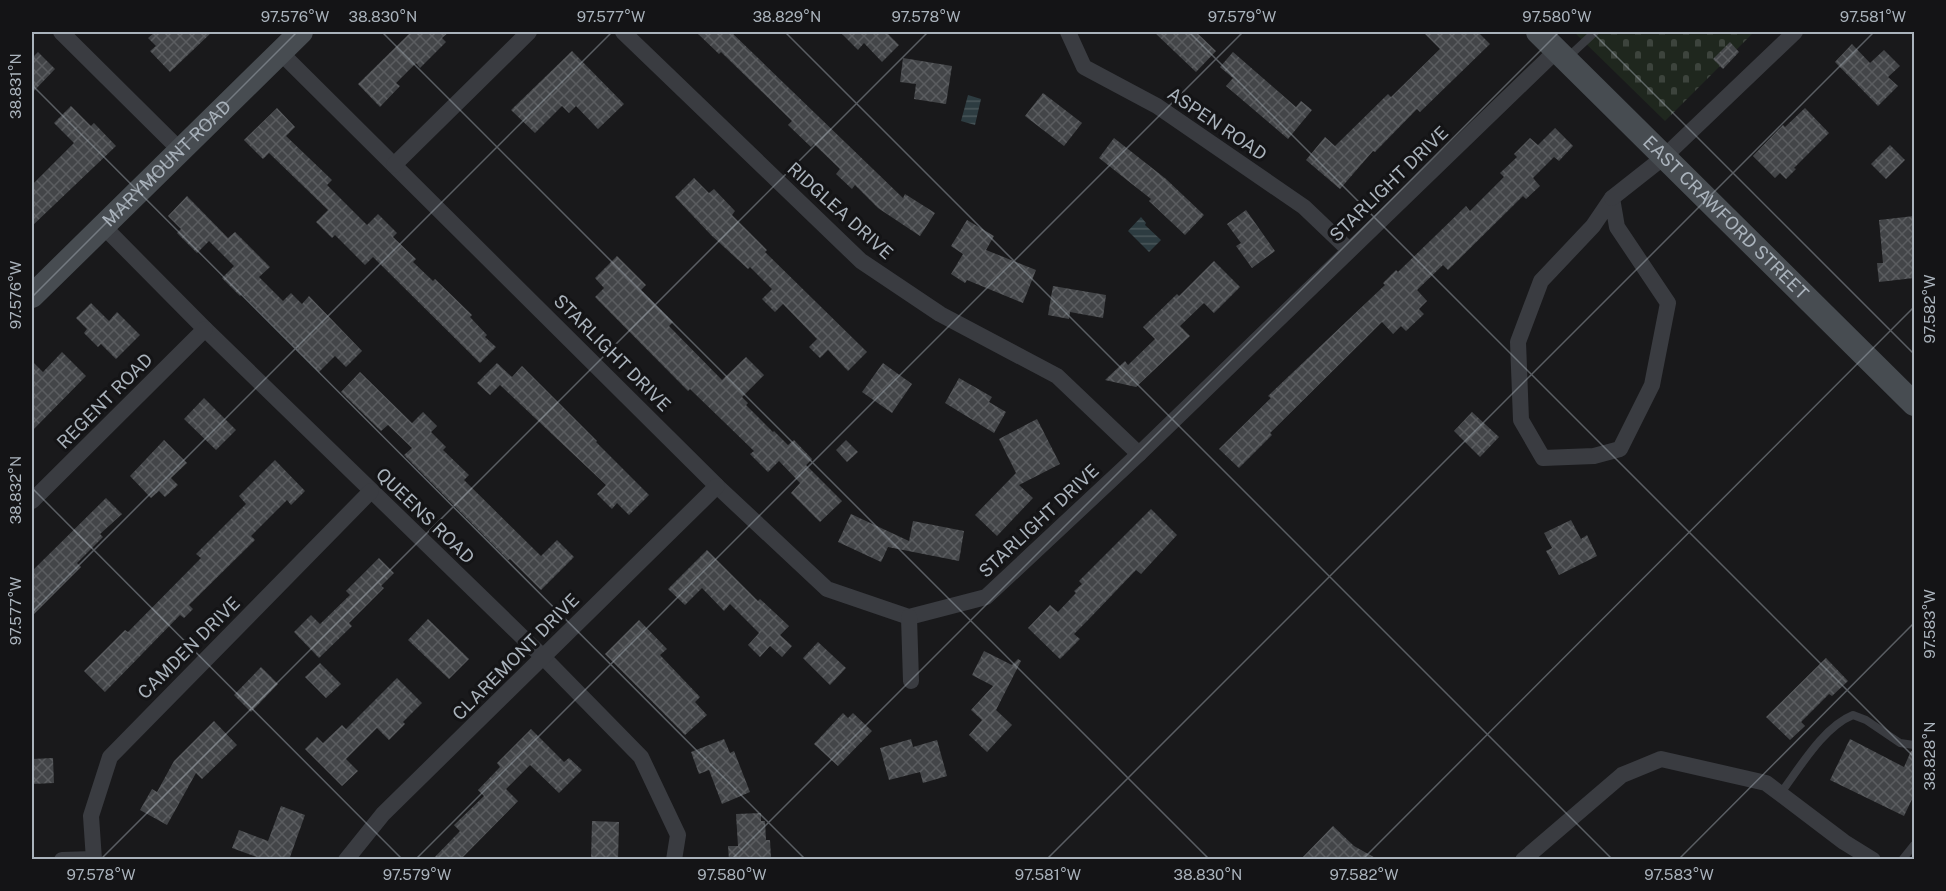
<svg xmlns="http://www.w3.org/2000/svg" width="1946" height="891" font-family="'Public Sans',sans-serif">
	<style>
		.cemetery { fill: url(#cemetery-stones) }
		.water { fill: url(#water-rules) }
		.building { fill: url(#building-cross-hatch) }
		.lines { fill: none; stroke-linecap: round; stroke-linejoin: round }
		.lane { stroke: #3a3c41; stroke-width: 8 }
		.street { stroke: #3a3c41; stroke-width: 16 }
		.secondary { stroke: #474c51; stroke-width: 24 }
		.ticks { fill: none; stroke: #aab3bc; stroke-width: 1.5; stroke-opacity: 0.45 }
		.labels { text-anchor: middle; stroke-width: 6; stroke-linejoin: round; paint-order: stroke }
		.street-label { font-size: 18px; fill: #aab3bc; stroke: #141416 }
		.neatline { fill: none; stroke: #aab3bc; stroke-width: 2 }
		.ticks-label { font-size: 15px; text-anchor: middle; fill: #aab3bc }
	</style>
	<defs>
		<pattern id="cemetery-stones" width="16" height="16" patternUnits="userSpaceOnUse" patternTransform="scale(1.5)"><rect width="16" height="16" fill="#1f271e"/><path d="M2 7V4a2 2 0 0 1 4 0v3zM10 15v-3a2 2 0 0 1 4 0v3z" fill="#3d443d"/></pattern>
		<pattern id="water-rules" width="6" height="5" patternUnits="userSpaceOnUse" patternTransform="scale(1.5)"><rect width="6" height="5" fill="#2d3c41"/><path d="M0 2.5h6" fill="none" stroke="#49565a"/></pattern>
		<pattern id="building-cross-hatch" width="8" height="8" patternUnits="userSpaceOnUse" patternTransform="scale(1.5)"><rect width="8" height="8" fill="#434548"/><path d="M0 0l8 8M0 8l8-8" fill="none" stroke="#5b5d60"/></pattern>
	</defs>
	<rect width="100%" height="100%" fill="#19191b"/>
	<path class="cemetery" d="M 1574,32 L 1754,32 L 1665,121 Z"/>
	<g class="water">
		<path d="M 968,95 L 981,99 L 975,125 L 961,121 Z"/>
		<path d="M 1141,217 L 1146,223 L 1145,225 L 1161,240 L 1149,252 L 1128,231 Z"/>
	</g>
	<g class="building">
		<path d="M 155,32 L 212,32 L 170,72 L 150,51 L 156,46 L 148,38 Z"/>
		<path d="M 411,32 L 449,32 L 442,38 L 446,42 L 420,68 L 416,63 L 396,83 L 400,86 L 380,107 L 358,84 Z"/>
		<path d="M 696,32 L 731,32 L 903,198 L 905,194 L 935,213 L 920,236 L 878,208 L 855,185 L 852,189 L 836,174 L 840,169 L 814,144 L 811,147 L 788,125 L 792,121 L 721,52 L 719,54 Z"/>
		<path d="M 840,32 L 886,32 L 899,45 L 882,62 L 864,43 L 858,50 Z"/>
		<path d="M 1154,32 L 1196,32 L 1216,51 L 1196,72 Z"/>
		<path d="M 1423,32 L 1478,32 L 1490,44 L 1420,112 L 1417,109 L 1375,152 L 1373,151 L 1340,189 L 1306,160 L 1325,137 L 1335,146 L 1388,94 L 1391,97 L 1440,49 Z"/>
		<path d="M 1730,42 L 1739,52 L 1723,69 L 1713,59 Z"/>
		<path d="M 1852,44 L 1870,63 L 1884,50 L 1900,66 L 1888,77 L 1898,86 L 1878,106 L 1835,62 Z"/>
		<path d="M 572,51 L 624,104 L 598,129 L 576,106 L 569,113 L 562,106 L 535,133 L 511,110 Z"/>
		<path d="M 38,52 L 55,69 L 32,93 L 32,58 Z"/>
		<path d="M 1233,52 L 1296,107 L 1301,101 L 1312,110 L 1288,139 L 1226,86 L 1233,78 L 1220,67 Z"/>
		<path d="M 903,58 L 952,66 L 946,104 L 914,99 L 916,84 L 900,82 Z"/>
		<path d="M 1043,93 L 1082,123 L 1064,146 L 1025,116 Z"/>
		<path d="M 71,106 L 91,126 L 94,123 L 116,146 L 32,226 L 32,185 L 74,143 L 54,123 Z"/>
		<path d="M 277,108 L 295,127 L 286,136 L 332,180 L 327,185 L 367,225 L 378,214 L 397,233 L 393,237 L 416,259 L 413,262 L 433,281 L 435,279 L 472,315 L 470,317 L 487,335 L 485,337 L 496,347 L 480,363 L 373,257 L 365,265 L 335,235 L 332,238 L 316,222 L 328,210 L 269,153 L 263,159 L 244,140 Z"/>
		<path d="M 1805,108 L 1829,133 L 1794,168 L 1796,169 L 1786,179 L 1780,173 L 1775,178 L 1753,156 L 1783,125 L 1785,127 Z"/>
		<path d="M 1555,128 L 1573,146 L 1559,161 L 1554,157 L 1533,178 L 1540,186 L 1526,199 L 1523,196 L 1448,270 L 1443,265 L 1417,290 L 1427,301 L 1419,309 L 1424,314 L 1406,331 L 1401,326 L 1393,334 L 1382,322 L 1270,433 L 1272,435 L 1239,468 L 1219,449 L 1271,398 L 1268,396 L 1385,285 L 1383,283 L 1396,270 L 1398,272 L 1466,206 L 1470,211 L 1504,177 L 1500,173 L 1517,157 L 1514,154 L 1530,138 L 1538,145 Z"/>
		<path d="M 1114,138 L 1166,179 L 1204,215 L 1185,235 L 1149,201 L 1151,199 L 1099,158 Z"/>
		<path d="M 1890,145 L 1905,160 L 1886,179 L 1871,164 Z"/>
		<path d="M 694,178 L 709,193 L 714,189 L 735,211 L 732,215 L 767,250 L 765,252 L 867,352 L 848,371 L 828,350 L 820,358 L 809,347 L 817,339 L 783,304 L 775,312 L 762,299 L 772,289 L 750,267 L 748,269 L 711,235 L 675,197 Z"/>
		<path d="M 187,196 L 228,238 L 235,232 L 270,267 L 259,277 L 283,301 L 291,293 L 302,304 L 309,296 L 362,351 L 346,367 L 335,356 L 319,372 L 242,294 L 240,296 L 222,278 L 234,266 L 209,241 L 197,253 L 177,233 L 181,229 L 168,216 Z"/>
		<path d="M 1246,210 L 1275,251 L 1252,268 L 1236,246 L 1241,243 L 1227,224 Z"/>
		<path d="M 1914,216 L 1914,278 L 1879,282 L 1877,263 L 1883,263 L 1879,220 Z"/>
		<path d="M 967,220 L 994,236 L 986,250 L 1036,270 L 1023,303 L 967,280 L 965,283 L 951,274 L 963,254 L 951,246 Z"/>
		<path d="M 617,256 L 646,285 L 641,290 L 673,322 L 669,326 L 722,380 L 746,357 L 764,375 L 742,397 L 748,403 L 746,405 L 773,432 L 774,431 L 788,445 L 794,440 L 812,459 L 806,465 L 842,501 L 820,522 L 791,493 L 800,483 L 779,461 L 768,472 L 750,454 L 754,451 L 690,389 L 688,391 L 595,297 L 604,288 L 595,278 Z"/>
		<path d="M 1214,261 L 1240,287 L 1214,313 L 1204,303 L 1180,326 L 1190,336 L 1136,387 L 1105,380 L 1125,361 L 1128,365 L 1155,339 L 1143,327 L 1177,294 L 1179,296 Z"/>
		<path d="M 1053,286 L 1106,295 L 1103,318 L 1070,312 L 1069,319 L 1048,315 Z"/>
		<path d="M 91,303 L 109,321 L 117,312 L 140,335 L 116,359 L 101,344 L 98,347 L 84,333 L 87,329 L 76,318 Z"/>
		<path d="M 62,352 L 86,376 L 32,431 L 32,361 L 43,372 Z"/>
		<path d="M 497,363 L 512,377 L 522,366 L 597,441 L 596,442 L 649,495 L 629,515 L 617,503 L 612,509 L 597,494 L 606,485 L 500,385 L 490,395 L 477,383 Z"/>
		<path d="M 883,363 L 912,384 L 892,413 L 862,392 Z"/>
		<path d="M 360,372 L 412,423 L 423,412 L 437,426 L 431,432 L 446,447 L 443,450 L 469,475 L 464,480 L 541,556 L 557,540 L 574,557 L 541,590 L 510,559 L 508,560 L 404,455 L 412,448 L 388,425 L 381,431 L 341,392 Z"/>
		<path d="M 959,378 L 992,397 L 989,402 L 1006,412 L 994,433 L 945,403 Z"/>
		<path d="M 204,398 L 236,430 L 216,450 L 184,419 Z"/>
		<path d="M 1472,412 L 1499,437 L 1480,457 L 1454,431 Z"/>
		<path d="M 1037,419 L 1060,464 L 1019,485 L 1033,498 L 997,536 L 975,515 L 1016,473 L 999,439 Z"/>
		<path d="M 164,440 L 187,463 L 171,478 L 178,485 L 165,497 L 159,491 L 151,498 L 130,476 Z"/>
		<path d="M 846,440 L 858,452 L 847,462 L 836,450 Z"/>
		<path d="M 275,460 L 305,491 L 291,505 L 287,500 L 251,536 L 255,540 L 189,605 L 193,609 L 184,618 L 180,615 L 105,692 L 84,671 L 125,630 L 128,632 L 201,558 L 196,554 L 246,504 L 239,496 Z"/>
		<path d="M 106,498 L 122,514 L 100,534 L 103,537 L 77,563 L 81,567 L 32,616 L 32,571 Z"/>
		<path d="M 1151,509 L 1177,535 L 1141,574 L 1136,570 L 1089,619 L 1074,634 L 1080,639 L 1060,659 L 1028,628 L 1050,605 L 1058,612 L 1076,593 L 1074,591 L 1082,584 L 1079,581 Z"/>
		<path d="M 851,514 L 909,541 L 913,521 L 964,531 L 959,561 L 888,547 L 881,562 L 838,542 Z"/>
		<path d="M 1571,520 L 1581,539 L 1587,535 L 1597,556 L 1559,575 L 1546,551 L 1552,548 L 1544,533 Z"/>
		<path d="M 707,550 L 758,601 L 760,599 L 789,626 L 780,635 L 792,646 L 782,657 L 770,646 L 760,657 L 748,645 L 759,633 L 730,604 L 724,611 L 702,588 L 685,605 L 668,589 Z"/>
		<path d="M 379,558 L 394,573 L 381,586 L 384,588 L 349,623 L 352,626 L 319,658 L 294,632 L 311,615 L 320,624 L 350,595 L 346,591 Z"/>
		<path d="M 428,619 L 469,659 L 449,679 L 408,640 Z"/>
		<path d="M 639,620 L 667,649 L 660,655 L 700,697 L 695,702 L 707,715 L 685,735 L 605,654 Z"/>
		<path d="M 818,642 L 846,668 L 830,685 L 803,658 Z"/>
		<path d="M 984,651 L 1012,665 L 1018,659 L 1021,661 L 996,710 L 1012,725 L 987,752 L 969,735 L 982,720 L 971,710 L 993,686 L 972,675 Z"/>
		<path d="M 1826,658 L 1848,681 L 1832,696 L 1829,694 L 1801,722 L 1805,726 L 1790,740 L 1766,717 Z"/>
		<path d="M 320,663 L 341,684 L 326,698 L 305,677 Z"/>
		<path d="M 261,667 L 278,684 L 251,712 L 234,695 Z"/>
		<path d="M 397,678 L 422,703 L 403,722 L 405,724 L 389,740 L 377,728 L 346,759 L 358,771 L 342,786 L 305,749 L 317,737 L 323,743 L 342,725 L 346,729 Z"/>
		<path d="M 843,713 L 848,718 L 853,713 L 872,731 L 838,766 L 814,744 Z"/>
		<path d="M 214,721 L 237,745 L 202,779 L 196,773 L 167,825 L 140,810 L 152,789 L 157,792 L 174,761 Z"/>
		<path d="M 531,729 L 564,762 L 569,758 L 582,770 L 559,793 L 530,765 L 506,789 L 518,801 L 460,860 L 432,860 L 460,831 L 454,825 L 484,796 L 478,790 L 500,767 L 497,763 Z"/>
		<path d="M 724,739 L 730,753 L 734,751 L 750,792 L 722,804 L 709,770 L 699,774 L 691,752 Z"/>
		<path d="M 911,739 L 913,747 L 937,740 L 947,776 L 923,783 L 920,772 L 889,780 L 880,748 Z"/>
		<path d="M 1850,739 L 1904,767 L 1911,751 L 1914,751 L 1914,795 L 1904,816 L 1830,780 Z"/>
		<path d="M 53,758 L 54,783 L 32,784 L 32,759 Z"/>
		<path d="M 281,806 L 305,815 L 289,860 L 265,860 L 232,848 L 239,830 L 268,841 Z"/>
		<path d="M 761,813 L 761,821 L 765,821 L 766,840 L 770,840 L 771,858 L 729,860 L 728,846 L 738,846 L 736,814 Z"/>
		<path d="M 592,821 L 619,822 L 618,860 L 591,860 Z"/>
		<path d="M 1333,826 L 1354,846 L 1379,860 L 1300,860 Z"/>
	</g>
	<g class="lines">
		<g class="lane">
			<path d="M 1566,59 L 1595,32"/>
			<path d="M 1780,794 C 1799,769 1823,727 1853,715 L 1866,720 L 1900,743 L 1914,745"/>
			<path d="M 1902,860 L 1914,845"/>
		</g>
		<g class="street">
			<path d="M 61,32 L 180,150"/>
			<path d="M 623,32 L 861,261 L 940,314 L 1057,376 L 1139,454"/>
			<path d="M 1068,32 L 1084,67 L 1157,106 L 1304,207 L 1349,250"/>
			<path d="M 280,52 L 717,486 L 827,589 L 909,617 L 986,597 L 1139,454 L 1557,50"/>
			<path d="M 394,165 L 529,32"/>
			<path d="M 1612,198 L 1617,227 L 1668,303 L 1652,385 L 1620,449 L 1594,456 L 1543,458 L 1521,420 L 1518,342 L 1541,281 L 1593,226 Z"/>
			<path d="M 1612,198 L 1664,157 L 1795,32"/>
			<path d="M 103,226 L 205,329 L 544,658 L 641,757 L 678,835 L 674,860"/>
			<path d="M 32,501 L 205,329"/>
			<path d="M 909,617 L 911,681"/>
			<path d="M 62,860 L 94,859"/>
			<path d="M 94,860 L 91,816 L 110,757 L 371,491"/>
			<path d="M 346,860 L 383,814 L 717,486"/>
			<path d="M 1523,860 L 1622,775 L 1661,759 L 1766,783 L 1844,842 L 1873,860"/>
		</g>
		<g class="secondary">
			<path id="s1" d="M 1538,32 L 1914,404"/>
			<path id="s2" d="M 32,296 L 301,32"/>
		</g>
	</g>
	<path class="ticks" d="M 382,32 L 1210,860M 785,32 L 1613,860M 1189,32 L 1914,757M 1592,32 L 1914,354M 32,85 L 806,860M 32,297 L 297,32M 32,488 L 403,860M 32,612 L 612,32M 100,860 L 928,32M 415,860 L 1243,32M 731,860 L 1559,32M 1046,860 L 1874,32M 1362,860 L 1914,307M 1678,860 L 1914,623"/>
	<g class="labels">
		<g class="street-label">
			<text transform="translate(1217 124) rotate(34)" y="6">ASPEN ROAD</text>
			<text dy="6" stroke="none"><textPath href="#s2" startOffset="189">MARYMOUNT ROAD</textPath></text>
			<text transform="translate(1389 184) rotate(-44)" y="6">STARLIGHT DRIVE</text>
			<text transform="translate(840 211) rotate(42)" y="6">RIDGLEA DRIVE</text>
			<text dy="6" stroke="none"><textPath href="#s1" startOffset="264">EAST CRAWFORD STREET</textPath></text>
			<text transform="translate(612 353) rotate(45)" y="6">STARLIGHT DRIVE</text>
			<text transform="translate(105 401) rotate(-45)" y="6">REGENT ROAD</text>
			<text transform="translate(425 516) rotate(44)" y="6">QUEENS ROAD</text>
			<text transform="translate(1039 521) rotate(-43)" y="6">STARLIGHT DRIVE</text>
			<text transform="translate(189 648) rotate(-45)" y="6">CAMDEN DRIVE</text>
			<text transform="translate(516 657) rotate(-45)" y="6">CLAREMONT DRIVE</text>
		</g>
	</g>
	<rect width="1946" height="891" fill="none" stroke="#141416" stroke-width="66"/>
	<rect x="33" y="33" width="1880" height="825" class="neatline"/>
	<g class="ticks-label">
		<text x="295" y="22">97.576°W</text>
		<text x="383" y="22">38.830°N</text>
		<text x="611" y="22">97.577°W</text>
		<text x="787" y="22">38.829°N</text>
		<text x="926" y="22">97.578°W</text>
		<text x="1242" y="22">97.579°W</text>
		<text x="1557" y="22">97.580°W</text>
		<text x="1873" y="22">97.581°W</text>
		<text transform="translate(16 86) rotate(-90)" y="5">38.831°N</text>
		<text transform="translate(16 295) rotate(-90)" y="5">97.576°W</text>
		<text transform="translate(1930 309) rotate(-90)" y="5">97.582°W</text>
		<text transform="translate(16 490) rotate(-90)" y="5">38.832°N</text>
		<text transform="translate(16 611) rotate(-90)" y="5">97.577°W</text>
		<text transform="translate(1930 624) rotate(-90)" y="5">97.583°W</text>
		<text transform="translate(1930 756) rotate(-90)" y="5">38.828°N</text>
		<text x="101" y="880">97.578°W</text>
		<text x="417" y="880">97.579°W</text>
		<text x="732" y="880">97.580°W</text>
		<text x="1048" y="880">97.581°W</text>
		<text x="1208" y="880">38.830°N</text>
		<text x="1364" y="880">97.582°W</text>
		<text x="1679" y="880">97.583°W</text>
	</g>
</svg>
